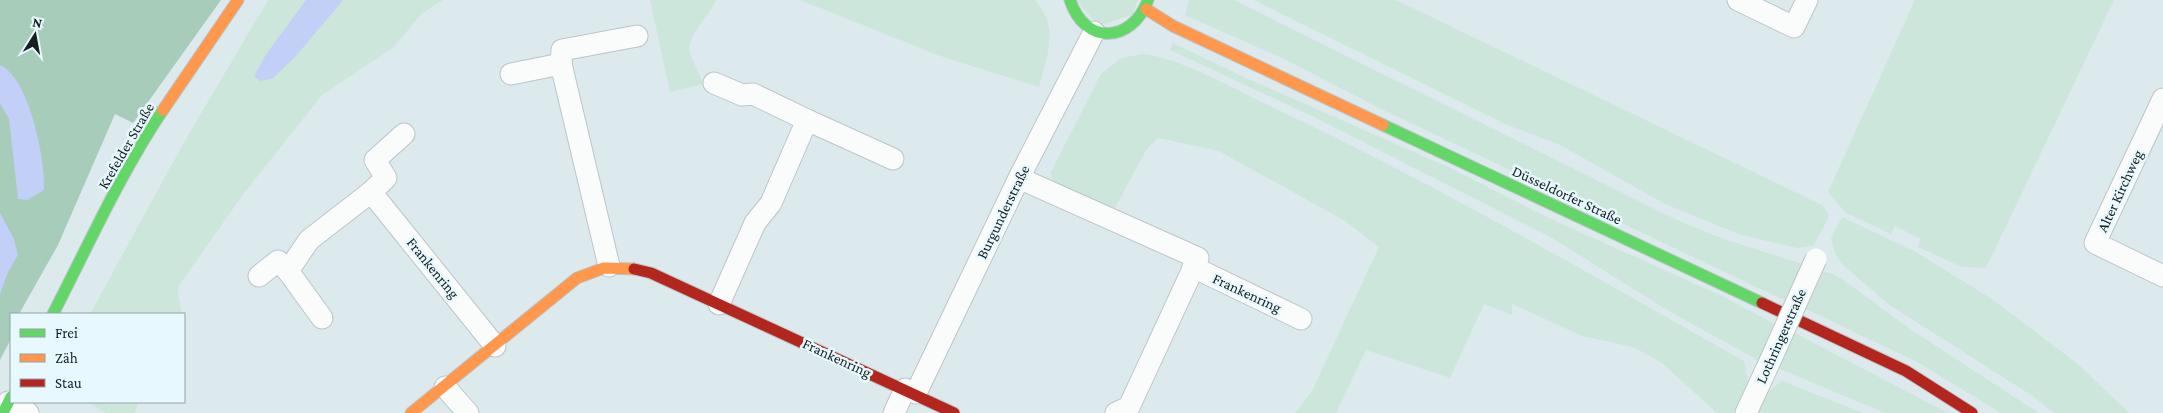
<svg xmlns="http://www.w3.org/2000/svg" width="2163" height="413" font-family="'Crimson Pro',serif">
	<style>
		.green { fill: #cce6db }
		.forest { fill: #a7ccba }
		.water { fill: #c2cff6 }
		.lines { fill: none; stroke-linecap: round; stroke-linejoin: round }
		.street-casing { stroke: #bcc5c8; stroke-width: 23 }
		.fast-casing { stroke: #bcc5c8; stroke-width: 13 }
		.slow-casing { stroke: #bcc5c8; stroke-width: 13 }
		.jam-casing { stroke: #bcc5c8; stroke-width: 13 }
		.street { stroke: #fafcfc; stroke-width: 21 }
		.fast { stroke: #63d668; stroke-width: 11 }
		.slow { stroke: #ff974d; stroke-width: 11 }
		.jam { stroke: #b3261e; stroke-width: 11 }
		.street-bridge-casing { stroke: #bcc5c8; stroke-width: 23; stroke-linecap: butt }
		.street-bridge { stroke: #fafcfc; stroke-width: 21 }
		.labels { text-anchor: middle; stroke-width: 5; stroke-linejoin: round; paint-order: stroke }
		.street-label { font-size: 15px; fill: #171f21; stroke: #e7f9fe }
	</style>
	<rect width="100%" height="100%" fill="#ddeaed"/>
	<g class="green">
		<path d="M 268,0 L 443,0 L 421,14 L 394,47 L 322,95 L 245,192 L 179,285 L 178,295 L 182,314 L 90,314 L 183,144 Z"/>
		<path d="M 650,0 L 716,0 C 707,19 691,29 689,51 L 703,84 L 670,92 Z"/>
		<path d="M 800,0 L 1035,0 C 1060,28 1047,55 1039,87 L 940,56 Z"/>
		<path d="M 1077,0 L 1138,0 L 1132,15 L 1098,26 Z"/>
		<path d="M 1189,0 L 1234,0 L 1675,219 L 1721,238 L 1808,266 L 1792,304 L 1377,107 L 1286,60 L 1185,15 Z"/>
		<path d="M 1254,0 L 1396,0 L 1822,205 L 1828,213 L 1828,219 L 1813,246 L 1797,248 L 1741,235 L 1665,204 L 1560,145 L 1505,124 Z"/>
		<path d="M 1915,0 L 2114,0 L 1986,268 L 1962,267 L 1918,247 L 1921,239 L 1895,226 L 1891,234 L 1846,213 L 1828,192 Z"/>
		<path d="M 1173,43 L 1246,78 L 1448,167 L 1549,218 L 1722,296 L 1779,326 L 1761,362 L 1667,310 L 1552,238 L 1312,116 L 1170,50 Z"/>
		<path d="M 1143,54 C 1182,58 1235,90 1272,107 C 1434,183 1588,273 1744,361 L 1750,391 L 1739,413 L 1717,413 L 1662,363 L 1633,347 L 1582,336 L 1512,304 L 1512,315 L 1484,304 L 1450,378 L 1366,350 L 1336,413 L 1295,413 L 1312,391 L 1379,247 L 1345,221 L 1219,151 L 1158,138 L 1146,150 L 1115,208 L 1054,187 L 1051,172 L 1101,74 L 1121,58 Z"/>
		<path d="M 1842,217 L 1914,251 L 1992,299 L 2079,365 L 2129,413 L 2054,413 L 2031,395 L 1888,304 L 1842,264 L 1835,253 L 1831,238 Z"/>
		<path d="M 1816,271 L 1831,273 L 1842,279 L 1910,329 L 2039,413 L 2001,413 L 1919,363 L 1800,306 Z"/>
		<path d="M 1791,331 L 1948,413 L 1885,413 L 1775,367 Z"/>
		<path d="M 1782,381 L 1863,413 L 1754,413 L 1761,397 Z"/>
		<path d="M 88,402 L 139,402 L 134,413 L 106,413 Z"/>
	</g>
	<path class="forest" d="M 0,0 L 221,0 L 133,123 L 115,114 L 58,245 L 19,314 L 11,314 L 11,339 L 0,360 Z"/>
	<g class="water">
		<path d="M 306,0 L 343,0 L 295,57 L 272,79 L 260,81 L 254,76 L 267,53 Z"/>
		<path d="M 0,65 C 29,77 46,161 44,190 L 27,200 L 18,199 L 9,119 L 0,103 Z"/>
		<path d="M 0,213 L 14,239 L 18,255 L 8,272 L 0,294 Z"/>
	</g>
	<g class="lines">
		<g class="street-casing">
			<g id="street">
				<path d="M 1738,0 L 1794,27 L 1807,0"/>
				<path d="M 511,74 L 561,64"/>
				<path d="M 714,83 L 742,95 L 753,94 L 807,120 L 771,203 L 755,223 L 719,304"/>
				<path d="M 2163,99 L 2095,243 L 2163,276"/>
				<path d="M 807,120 L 893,159"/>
				<path d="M 1019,178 L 1198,258 L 1129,407 L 1116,413"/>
				<path d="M 371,192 L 386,178 L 375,160 L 404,134"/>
				<path d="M 609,266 L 561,64 L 562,50 L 637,36"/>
				<path d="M 1193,267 L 1301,319"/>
				<path d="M 288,271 L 322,318"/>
				<path d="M 259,276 L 278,261 L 288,271 L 309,240 L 371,192 L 495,346"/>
				<path d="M 445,387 L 468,413"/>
				<path d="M 916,393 L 1019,178 L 1094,32"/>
				<path d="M 8,402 L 28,413"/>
				<path d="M 894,413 L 905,389"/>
				<path d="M 1746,413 L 1766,370"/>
			</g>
		</g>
		<g class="fast-casing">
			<g id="fast">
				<path d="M 1070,0 C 1085,46 1132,43 1148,0"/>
				<path d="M 1383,125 L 1762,303"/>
				<path d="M 53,314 C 88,246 120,174 163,110"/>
				<path d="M 3,413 L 11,397"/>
			</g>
		</g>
		<g class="slow-casing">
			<g id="slow">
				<path d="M 1146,9 L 1173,26 L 1383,125"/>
				<path d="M 163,110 L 238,0"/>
				<path d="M 411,413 L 577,278 L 604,268 L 634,269"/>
			</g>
		</g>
		<g class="jam-casing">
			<g id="jam">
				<path d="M 634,269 L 651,273 L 954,413"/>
				<path d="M 1762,303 L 1906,371 L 1972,413"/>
			</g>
		</g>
		<use href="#street" class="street"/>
		<use href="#fast" class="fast"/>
		<use href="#slow" class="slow"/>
		<use href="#jam" class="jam"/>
		<g class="street-bridge-casing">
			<path id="street-bridge" d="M 1766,370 L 1816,259"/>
		</g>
		<use href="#street-bridge" class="street-bridge"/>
	</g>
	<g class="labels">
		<g class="street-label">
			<text transform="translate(126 146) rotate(-60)" y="5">Krefelder Straße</text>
			<text transform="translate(2120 191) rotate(-65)" y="5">Alter Kirchweg</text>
			<text transform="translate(1567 195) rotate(25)" y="5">Düsseldorfer Straße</text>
			<text transform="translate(1003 212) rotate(-64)" y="5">Burgunderstraße</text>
			<text transform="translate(433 268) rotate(51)" y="5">Frankenring</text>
			<text transform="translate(1247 293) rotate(25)" y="5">Frankenring</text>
			<text transform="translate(1781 336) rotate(-66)" y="5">Lothringerstraße</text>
			<text transform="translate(837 358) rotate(25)" y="5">Frankenring</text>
		</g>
	</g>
	<rect x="10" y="313" width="175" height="90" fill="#e7f9fe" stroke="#94a2a6"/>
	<rect x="20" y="329" width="25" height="8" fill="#63d668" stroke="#94a2a6"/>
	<text x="55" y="338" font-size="15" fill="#171f21">Frei</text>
	<rect x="20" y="354" width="25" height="8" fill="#ff974d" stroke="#94a2a6"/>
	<text x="55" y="363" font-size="15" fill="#171f21">Zäh</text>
	<rect x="20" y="379" width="25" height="8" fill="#b3261e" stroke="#94a2a6"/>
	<text x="55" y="388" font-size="15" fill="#171f21">Stau</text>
	<g transform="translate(35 35) rotate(11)" stroke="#e7f9fe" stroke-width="4" paint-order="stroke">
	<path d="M0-4L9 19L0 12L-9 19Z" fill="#171f21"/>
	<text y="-8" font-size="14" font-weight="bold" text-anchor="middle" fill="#171f21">N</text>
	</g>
</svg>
